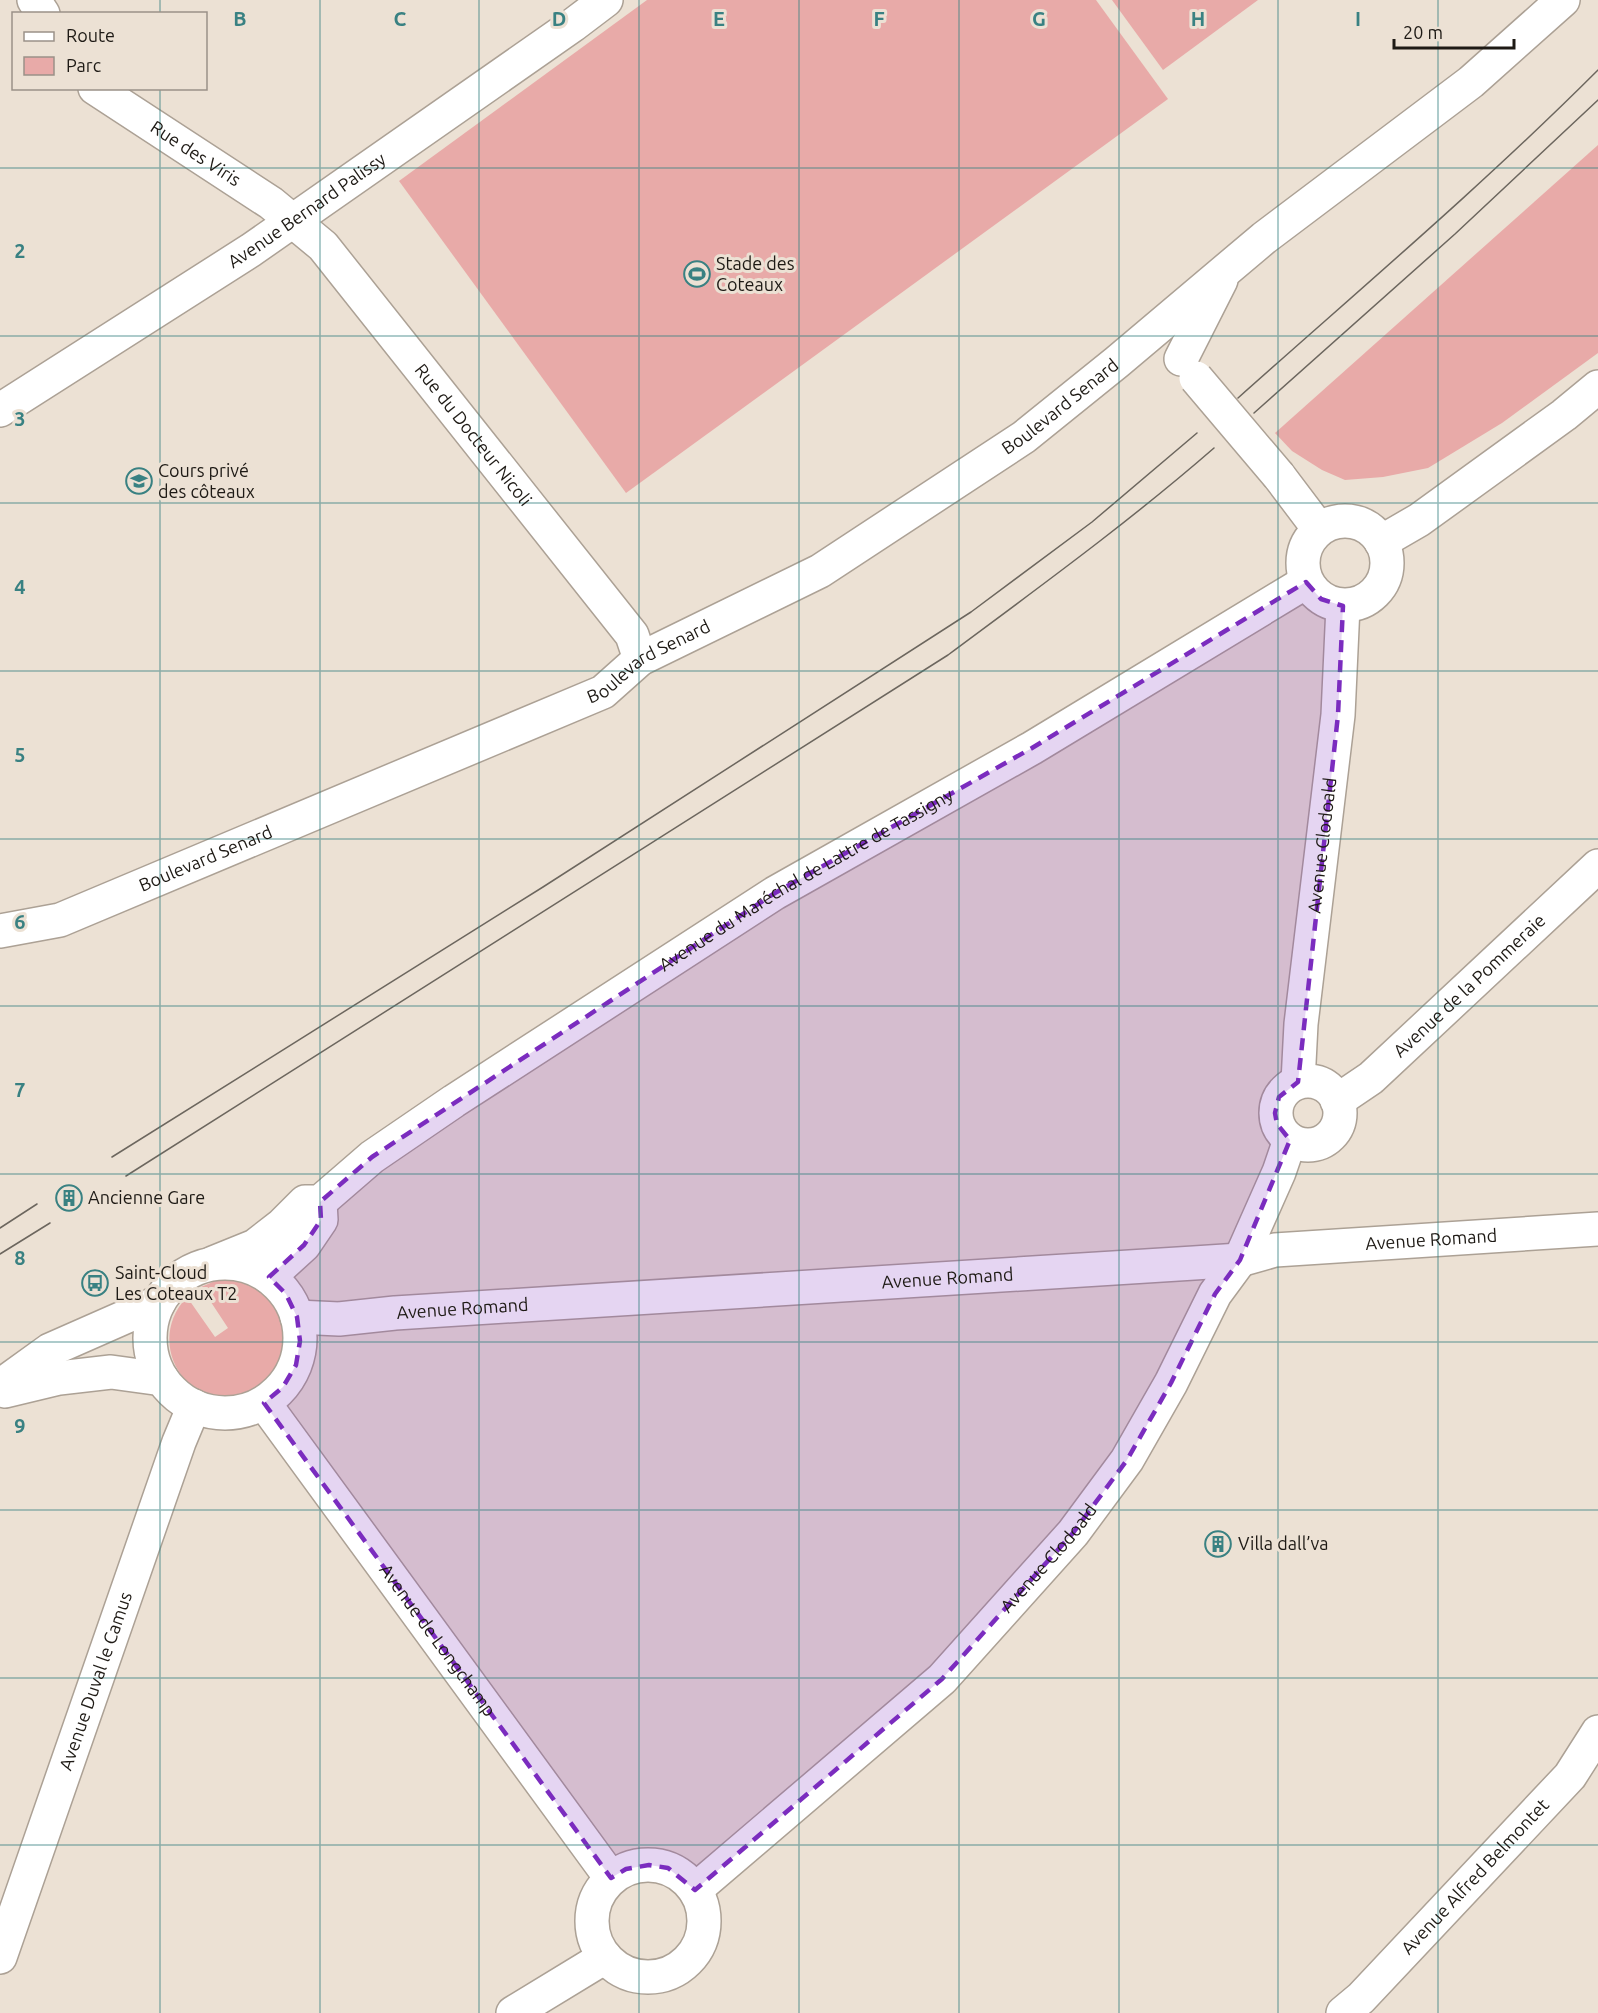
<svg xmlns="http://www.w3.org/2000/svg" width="1598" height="2013" font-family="Ubuntu,sans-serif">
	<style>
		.green { fill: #e8aaa8 }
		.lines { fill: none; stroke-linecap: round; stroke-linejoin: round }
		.minor-casing { stroke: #aca195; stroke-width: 36 }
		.minor { stroke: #fff; stroke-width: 33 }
		.tram { stroke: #6c665e; stroke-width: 1.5 }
		.minor-bridge-casing { stroke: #aca195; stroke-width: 36; stroke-linecap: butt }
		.minor-bridge { stroke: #fff; stroke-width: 33 }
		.marked { fill: #7b2cbf; fill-opacity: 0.2; stroke: #7b2cbf; stroke-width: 4.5; stroke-dasharray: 12 8; stroke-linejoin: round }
		.grid { fill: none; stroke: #398182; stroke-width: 1.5; stroke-opacity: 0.55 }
		.labels { text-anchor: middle; stroke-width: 6; stroke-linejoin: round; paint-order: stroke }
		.street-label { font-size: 18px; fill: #1e1a15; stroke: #ece1d4 }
		.poi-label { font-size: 18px; fill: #1e1a15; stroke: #ece1d4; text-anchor: start }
		.grid-label { font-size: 20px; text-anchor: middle; font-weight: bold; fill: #398182; stroke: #ece1d4; stroke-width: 6; stroke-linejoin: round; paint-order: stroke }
	</style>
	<rect width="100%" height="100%" fill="#ece1d4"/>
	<g class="green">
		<path d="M 647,0 L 1096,0 L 1168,99 L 626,493 L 399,181 Z"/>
		<path d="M 1112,0 L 1258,0 L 1163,70 Z"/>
		<path d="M 1598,145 L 1598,353 L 1502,423 L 1428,468 L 1383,477 L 1345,480 L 1322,470 L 1292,451 L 1275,433 Z"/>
		<path d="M 226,1280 C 249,1282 271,1293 280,1315 C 287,1332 286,1347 279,1364 C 273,1377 264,1386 251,1392 C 190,1419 142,1344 187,1297 L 215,1337 L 228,1328 L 201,1287 L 215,1281 Z"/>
	</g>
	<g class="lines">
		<g class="minor-casing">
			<g id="minor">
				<path d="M 34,0 L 43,14"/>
				<path id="s1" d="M 95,88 L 271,203 L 323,246 L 632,635 L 640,659"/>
				<path d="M 1181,359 L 1221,280"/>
				<path id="s2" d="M 0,410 L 251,250 L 573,25 L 606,0"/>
				<path d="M 1279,476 L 1319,529"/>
				<circle cx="1345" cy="563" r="42"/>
				<path d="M 1381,542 L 1419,520 L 1564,415 L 1598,387"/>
				<path id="s3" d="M 0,931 L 60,920 L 603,692 L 640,659 L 820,571 L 1024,437 L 1117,362 L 1264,238 L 1471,82 L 1563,0"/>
				<circle cx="1308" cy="1113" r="32"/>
				<path id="s4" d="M 1298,1082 L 1301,1024 L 1338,715 L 1343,606"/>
				<path id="s5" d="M 1337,1101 L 1371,1078 L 1598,866"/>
				<path id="s6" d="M 213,1263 L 255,1246 L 282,1225 L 305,1202 L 320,1202 L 372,1157 L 454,1101 L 775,893 L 1032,748 L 1306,582"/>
				<circle cx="225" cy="1338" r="75"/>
				<path d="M 269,1277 L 304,1245 L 321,1220 L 320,1202"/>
				<path id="s7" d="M 297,1317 L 339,1319 L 395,1313 L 1194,1263 L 1240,1260 L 1275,1250 L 1598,1229"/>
				<path d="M 0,1386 L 50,1350 L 159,1302"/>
				<path d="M 5,1391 L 59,1378 L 111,1372 L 162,1379"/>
				<path id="s8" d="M 264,1403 L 611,1878"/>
				<circle cx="648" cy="1921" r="56"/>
				<path id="s9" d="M 695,1890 L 942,1679 L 1073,1533 L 1127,1460 L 1171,1383 L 1215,1294 L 1240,1260 L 1279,1172 L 1290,1140"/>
				<path id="s10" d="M 0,1957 L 179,1442 L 194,1406"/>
				<path d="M 513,2013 L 605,1957"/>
				<path id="s11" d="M 1343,2013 L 1361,1998 L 1570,1776 L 1598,1732"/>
			</g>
		</g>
		<use href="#minor" class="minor"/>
		<g class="tram">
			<path d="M 1238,398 C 1359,290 1483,185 1598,70"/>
			<path d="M 1254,413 L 1455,234 L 1598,100"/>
			<path d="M 112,1157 L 543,887 L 971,612 L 1092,522 L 1197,433"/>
			<path d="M 126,1176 L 948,655 C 1038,588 1129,522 1214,448"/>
			<path d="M 0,1228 L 37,1204"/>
			<path d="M 0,1254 L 50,1223"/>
		</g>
		<g class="minor-bridge-casing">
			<path id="minor-bridge" d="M 1196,378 L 1279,476"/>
		</g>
		<use href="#minor-bridge" class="minor-bridge"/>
	</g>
	<path class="marked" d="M 1306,582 L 1321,599 L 1343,606 L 1338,715 L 1298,1082 L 1279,1097 L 1275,1113 L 1277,1124 L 1290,1140 L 1240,1260 L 1215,1294 L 1171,1383 L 1127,1460 L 1073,1533 L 942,1679 L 695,1890 L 668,1868 L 649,1865 L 626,1869 L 611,1878 L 264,1403 L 283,1387 L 296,1365 L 300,1341 L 297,1317 L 286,1294 L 269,1277 L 304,1245 L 321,1220 L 320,1202 L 372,1157 L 775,893 L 1032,748 Z"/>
	<path class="grid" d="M 160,0 L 160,14M 320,0 L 320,2013M 479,0 L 479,2013M 639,0 L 639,2013M 799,0 L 799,2013M 959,0 L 959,2013M 1119,0 L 1119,2013M 1278,0 L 1278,2013M 1438,0 L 1438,2013M 160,88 L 160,2013M 0,168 L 1598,168M 0,336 L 1598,336M 0,503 L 1598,503M 0,671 L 1598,671M 0,839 L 1598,839M 0,1006 L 1598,1006M 0,1174 L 1598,1174M 0,1342 L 1598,1342M 0,1510 L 1598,1510M 0,1678 L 1598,1678M 0,1845 L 1598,1845"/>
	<defs>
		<g id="stadium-ring" transform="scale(1.35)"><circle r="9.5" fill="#ece1d4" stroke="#398182" stroke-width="1.5"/><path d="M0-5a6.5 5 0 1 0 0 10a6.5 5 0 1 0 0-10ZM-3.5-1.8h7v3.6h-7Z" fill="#398182"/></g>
		<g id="school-ring" transform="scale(1.35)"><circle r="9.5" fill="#ece1d4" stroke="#398182" stroke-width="1.5"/><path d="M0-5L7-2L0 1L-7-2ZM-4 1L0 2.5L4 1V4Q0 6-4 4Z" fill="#398182"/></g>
		<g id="building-ring" transform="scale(1.35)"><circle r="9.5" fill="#ece1d4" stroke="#398182" stroke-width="1.5"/><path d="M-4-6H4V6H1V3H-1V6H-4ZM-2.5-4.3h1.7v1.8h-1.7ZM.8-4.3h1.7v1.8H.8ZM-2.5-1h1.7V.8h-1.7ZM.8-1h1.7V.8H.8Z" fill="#398182"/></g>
		<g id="bus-ring" transform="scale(1.35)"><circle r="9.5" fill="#ece1d4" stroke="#398182" stroke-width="1.5"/><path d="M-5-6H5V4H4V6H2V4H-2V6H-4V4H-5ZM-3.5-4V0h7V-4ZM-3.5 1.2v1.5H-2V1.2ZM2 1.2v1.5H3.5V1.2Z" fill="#398182"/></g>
	</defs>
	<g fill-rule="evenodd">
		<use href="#stadium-ring" x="697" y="274"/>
		<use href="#school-ring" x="139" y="481"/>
		<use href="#building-ring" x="69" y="1198"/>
		<use href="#bus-ring" x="95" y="1283"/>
		<use href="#building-ring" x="1218" y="1544"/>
	</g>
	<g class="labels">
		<g class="street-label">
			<text dy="6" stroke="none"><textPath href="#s1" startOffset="120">Rue des Viris</textPath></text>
			<text dy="6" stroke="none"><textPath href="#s2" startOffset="366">Avenue Bernard Palissy</textPath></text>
			<text dy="6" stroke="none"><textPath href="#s3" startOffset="1191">Boulevard Senard</textPath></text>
			<text dy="6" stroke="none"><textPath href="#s1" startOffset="519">Rue du Docteur Nicoli</textPath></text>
			<text dy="6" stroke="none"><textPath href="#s3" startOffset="705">Boulevard Senard</textPath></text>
			<text dy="6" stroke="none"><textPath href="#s4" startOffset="238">Avenue Clodoald</textPath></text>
			<text dy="6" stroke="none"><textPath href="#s3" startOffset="219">Boulevard Senard</textPath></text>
			<text dy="6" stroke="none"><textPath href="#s6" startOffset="711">Avenue du Maréchal de Lattre de Tassigny</textPath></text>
			<text dy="6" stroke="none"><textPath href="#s5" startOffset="176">Avenue de la Pommeraie</textPath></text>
			<text dy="6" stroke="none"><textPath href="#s7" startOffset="1138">Avenue Romand</textPath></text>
			<text dy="6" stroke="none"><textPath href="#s7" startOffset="652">Avenue Romand</textPath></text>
			<text dy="6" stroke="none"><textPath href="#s7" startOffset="166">Avenue Romand</textPath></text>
			<text dy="6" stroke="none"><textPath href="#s9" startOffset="486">Avenue Clodoald</textPath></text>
			<text dy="6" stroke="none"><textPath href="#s8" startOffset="294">Avenue de Longchamp</textPath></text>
			<text dy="6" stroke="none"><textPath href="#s10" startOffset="292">Avenue Duval le Camus</textPath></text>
			<text dy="6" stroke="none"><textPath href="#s11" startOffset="190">Avenue Alfred Belmontet</textPath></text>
		</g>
		<g class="poi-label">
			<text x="716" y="270">Stade des<tspan x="716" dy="21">Coteaux</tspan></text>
			<text x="158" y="477">Cours privé<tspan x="158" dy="21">des côteaux</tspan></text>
			<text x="88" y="1204">Ancienne Gare</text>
			<text x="115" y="1279">Saint-Cloud<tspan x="115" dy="21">Les Coteaux T2</tspan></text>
			<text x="1238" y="1550">Villa dall’va</text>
		</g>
	</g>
	<g class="grid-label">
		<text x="240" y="26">B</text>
		<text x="400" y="26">C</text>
		<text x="559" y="26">D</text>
		<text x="719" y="26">E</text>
		<text x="879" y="26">F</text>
		<text x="1039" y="26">G</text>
		<text x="1198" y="26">H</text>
		<text x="1358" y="26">I</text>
		<text x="20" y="258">2</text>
		<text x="20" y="426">3</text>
		<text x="20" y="594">4</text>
		<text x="20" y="762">5</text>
		<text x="20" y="929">6</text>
		<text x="20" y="1097">7</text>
		<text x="20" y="1265">8</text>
		<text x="20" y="1433">9</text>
	</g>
	<rect x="12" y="12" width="195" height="78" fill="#ece1d4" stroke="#9a9188" stroke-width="1.5"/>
	<rect x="24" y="32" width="30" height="9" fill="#ffffff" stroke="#9a9188" stroke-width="1.5"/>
	<text x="66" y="42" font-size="18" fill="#1e1a15">Route</text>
	<rect x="24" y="57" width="30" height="18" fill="#e8aaa8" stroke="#9a9188" stroke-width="1.5"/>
	<text x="66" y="72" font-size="18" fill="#1e1a15">Parc</text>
	<path d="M1394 39v9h120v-9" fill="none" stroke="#1e1a15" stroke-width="3"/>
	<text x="1403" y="39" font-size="18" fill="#1e1a15" stroke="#ece1d4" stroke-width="4.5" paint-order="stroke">20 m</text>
</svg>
